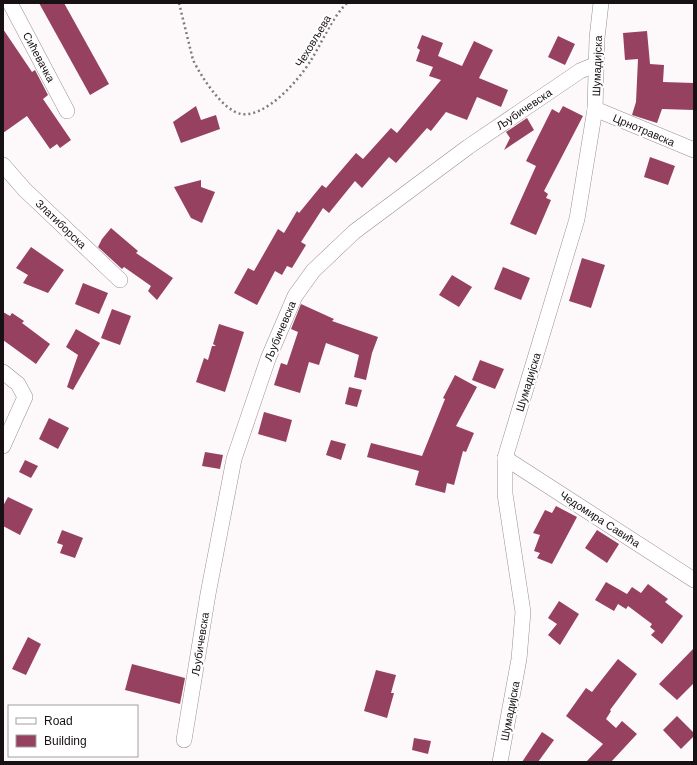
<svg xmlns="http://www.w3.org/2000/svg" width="697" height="765" font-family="Helvetica,sans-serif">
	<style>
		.building { fill: #96415f }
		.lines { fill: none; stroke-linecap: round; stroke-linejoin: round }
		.street-casing { stroke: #9d8d91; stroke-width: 16 }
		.path { stroke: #7f7a7c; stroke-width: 2.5; stroke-dasharray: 2 3; stroke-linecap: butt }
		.street { stroke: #fff; stroke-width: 15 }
		.labels { text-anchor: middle; stroke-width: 4; stroke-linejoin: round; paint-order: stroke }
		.street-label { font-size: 11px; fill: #171113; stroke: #fff }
	</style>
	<rect width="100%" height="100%" fill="#fdf9fa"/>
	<g class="building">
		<path d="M 39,3 L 64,3 L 109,84 L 90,95 Z"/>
		<path d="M 3,29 L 32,72 L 35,70 L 48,95 L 43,99 L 71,140 L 60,148 L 57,144 L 50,149 L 27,116 L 3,133 Z"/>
		<path d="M 647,31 L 650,64 L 664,65 L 663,82 L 694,83 L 694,110 L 662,109 L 657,123 L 632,115 L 636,102 L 638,59 L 625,60 L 623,33 Z"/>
		<path d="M 422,35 L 443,43 L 438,56 L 462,66 L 474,41 L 493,50 L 479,78 L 508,90 L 501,107 L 477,97 L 467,120 L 446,112 L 431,131 L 427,128 L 396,163 L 389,157 L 362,188 L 355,181 L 329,213 L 323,208 L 301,242 L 306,245 L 292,268 L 287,266 L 282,275 L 275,271 L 257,305 L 234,293 L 248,268 L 254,271 L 278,229 L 284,233 L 297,211 L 299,213 L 322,185 L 326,188 L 356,153 L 363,159 L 391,128 L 397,133 L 441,80 L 429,76 L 433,67 L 416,61 L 420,50 L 417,48 Z"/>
		<path d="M 558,36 L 575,44 L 565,65 L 548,57 Z"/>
		<path d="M 196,106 L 201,120 L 216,115 L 220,129 L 181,143 L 173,122 Z"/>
		<path d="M 563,106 L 583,116 L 544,191 L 548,194 L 546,198 L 551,200 L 536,235 L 510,224 L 536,166 L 526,161 L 552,109 L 559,113 Z"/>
		<path d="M 527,118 L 534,130 L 504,150 L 510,138 L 506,132 Z"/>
		<path d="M 650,157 L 675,166 L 668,185 L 644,177 Z"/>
		<path d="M 201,180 L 201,187 L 215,192 L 202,223 L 191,218 L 174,187 Z"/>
		<path d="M 111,228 L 138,251 L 136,253 L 173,278 L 157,300 L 148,291 L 151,286 L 124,267 L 122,269 L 98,247 L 102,239 Z"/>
		<path d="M 31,247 L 64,270 L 48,293 L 23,283 L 28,275 L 16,268 Z"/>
		<path d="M 582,258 L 605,265 L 591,308 L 569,301 Z"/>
		<path d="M 503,267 L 530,278 L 521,300 L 494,289 Z"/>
		<path d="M 452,275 L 472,287 L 459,307 L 439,295 Z"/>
		<path d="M 83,283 L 108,293 L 99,314 L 75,304 Z"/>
		<path d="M 301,304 L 334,319 L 332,321 L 378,337 L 372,353 L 366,380 L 354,377 L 359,355 L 326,343 L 319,365 L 309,362 L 300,393 L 274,385 L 281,363 L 287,365 L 298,332 L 291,329 Z"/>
		<path d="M 112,309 L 131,316 L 120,345 L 101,338 Z"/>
		<path d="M 3,312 L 10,316 L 12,313 L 24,321 L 22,323 L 50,344 L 36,364 L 3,340 Z"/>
		<path d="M 219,324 L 244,332 L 225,392 L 196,382 L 204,358 L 208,360 L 212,346 L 216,346 L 213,344 Z"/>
		<path d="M 76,329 L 100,343 L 73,390 L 67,387 L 78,355 L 66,347 Z"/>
		<path d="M 480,360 L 504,369 L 495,389 L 472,380 Z"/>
		<path d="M 455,375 L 477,387 L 456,426 L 474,433 L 466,452 L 463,451 L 454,485 L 447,483 L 445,493 L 415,485 L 419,471 L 367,457 L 371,443 L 422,456 L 445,399 L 443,398 Z"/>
		<path d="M 349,387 L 362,390 L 357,407 L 345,404 Z"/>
		<path d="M 264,412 L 292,420 L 286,442 L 258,434 Z"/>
		<path d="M 49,418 L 69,428 L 58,449 L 39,439 Z"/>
		<path d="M 331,440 L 346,444 L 341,460 L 326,455 Z"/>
		<path d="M 205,452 L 223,455 L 220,469 L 202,466 Z"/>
		<path d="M 25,460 L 38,466 L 31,478 L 19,472 Z"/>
		<path d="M 8,497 L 33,509 L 20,535 L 3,526 L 3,506 Z"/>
		<path d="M 556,506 L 577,517 L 552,564 L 537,558 L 540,553 L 534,551 L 540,535 L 533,533 L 545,510 L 552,513 Z"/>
		<path d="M 62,530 L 83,538 L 75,558 L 60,553 L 63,545 L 57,543 Z"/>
		<path d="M 597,530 L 619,544 L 607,563 L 585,548 Z"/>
		<path d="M 606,582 L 627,594 L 632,587 L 641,593 L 648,584 L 668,599 L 665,602 L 683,616 L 662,644 L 651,635 L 655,631 L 650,627 L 652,624 L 628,606 L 626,609 L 618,604 L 614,611 L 595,600 Z"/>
		<path d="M 559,601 L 579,614 L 560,645 L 548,635 L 557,624 L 548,618 Z"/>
		<path d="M 28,637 L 41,644 L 26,675 L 12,669 Z"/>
		<path d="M 694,648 L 694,683 L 677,700 L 659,684 Z"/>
		<path d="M 618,659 L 637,674 L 610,710 L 611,711 L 606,719 L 616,728 L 622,721 L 637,734 L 611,762 L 586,762 L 603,744 L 566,716 L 586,688 L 592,692 Z"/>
		<path d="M 132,664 L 185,678 L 180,704 L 125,690 Z"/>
		<path d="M 376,670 L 396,675 L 391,693 L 394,693 L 387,718 L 364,711 Z"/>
		<path d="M 677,716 L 694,733 L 694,736 L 681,749 L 663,730 Z"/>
		<path d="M 542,732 L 554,740 L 538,762 L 522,762 Z"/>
		<path d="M 414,738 L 431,741 L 428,754 L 412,750 Z"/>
	</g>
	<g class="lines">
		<g class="street-casing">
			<g id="street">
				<path d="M 10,3 L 67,111"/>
				<path d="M 595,109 L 694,150"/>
				<path d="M 3,165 L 25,190 L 120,280"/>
				<path d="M 3,372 L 18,384 L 25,397 L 3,446"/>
				<path d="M 505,458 L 694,580"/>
				<path d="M 184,740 L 208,594 L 234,459 L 268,359 L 295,296 L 313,271 L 354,232 L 468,147 L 580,71 L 597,64"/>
				<path d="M 500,762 L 519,659 L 523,612 L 505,494 L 505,458 L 577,219 L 595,109 L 597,38 L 601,3"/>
			</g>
		</g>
		<path class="path" d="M 179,3 L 193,60 C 201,76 222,110 241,114 C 266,118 300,79 311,60 C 323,41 331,19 347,3"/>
		<use href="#street" class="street"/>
	</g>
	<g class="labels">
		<g class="street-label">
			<text transform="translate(313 41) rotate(-59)" y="4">Чеховљева</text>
			<text transform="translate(39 57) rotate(62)" y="4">Сићевачка</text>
			<text transform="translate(597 66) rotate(-88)" y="4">Шумадијска</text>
			<text transform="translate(524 109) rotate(-34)" y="4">Љубичевска</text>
			<text transform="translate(644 130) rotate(23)" y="4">Црнотравска</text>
			<text transform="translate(61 224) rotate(44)" y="4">Златиборска</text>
			<text transform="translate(280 331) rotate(-67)" y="4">Љубичевска</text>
			<text transform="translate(528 382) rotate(-73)" y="4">Шумадијска</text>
			<text transform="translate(600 519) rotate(33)" y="4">Чедомира Савића</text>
			<text transform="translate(200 644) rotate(-81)" y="4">Љубичевска</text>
			<text transform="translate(510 711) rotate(-79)" y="4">Шумадијска</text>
		</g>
	</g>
	<rect width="697" height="765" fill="none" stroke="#171113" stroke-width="8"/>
	<rect x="8" y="705" width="130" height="52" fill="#ffffff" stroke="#a2a0a1"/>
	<rect x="16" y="718" width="20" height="6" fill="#ffffff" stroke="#a2a0a1"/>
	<text x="44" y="725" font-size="12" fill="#171113">Road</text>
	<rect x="16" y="735" width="20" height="12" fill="#96415f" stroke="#a2a0a1"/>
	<text x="44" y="745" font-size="12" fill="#171113">Building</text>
</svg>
